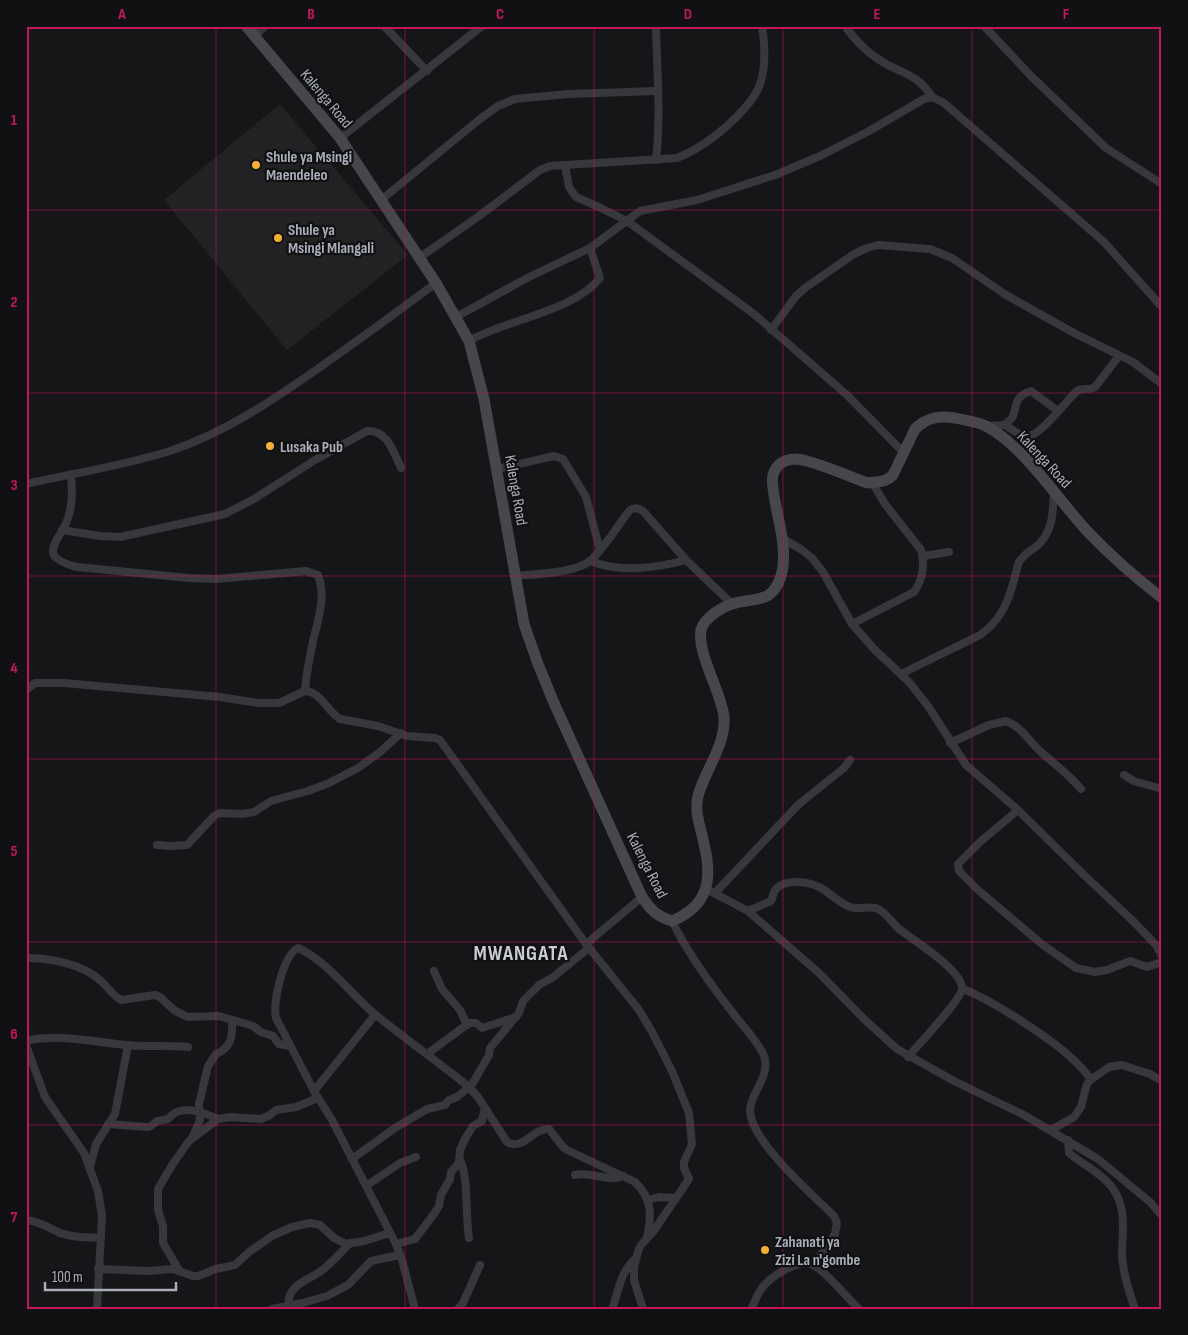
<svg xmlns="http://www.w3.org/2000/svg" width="1188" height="1335" font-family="'Sofia Sans Condensed',sans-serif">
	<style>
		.built { fill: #222225 }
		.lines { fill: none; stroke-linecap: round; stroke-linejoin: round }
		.minor { stroke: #37383d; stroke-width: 8 }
		.secondary { stroke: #45474d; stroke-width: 11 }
		.grid { fill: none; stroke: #c2185b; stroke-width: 1; stroke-opacity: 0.55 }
		.poi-dot { fill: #f2b134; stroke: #111113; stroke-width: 2 }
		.labels { text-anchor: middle; stroke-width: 4.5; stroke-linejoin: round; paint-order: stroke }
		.street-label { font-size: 16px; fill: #a8adb8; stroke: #111113 }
		.poi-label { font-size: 16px; font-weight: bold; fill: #a8adb8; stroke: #111113; text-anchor: start }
		.district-label { font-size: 21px; font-weight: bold; letter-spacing: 1px; fill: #c9ccd4; stroke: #111113 }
		.neatline { fill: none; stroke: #c2185b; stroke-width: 2 }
		.grid-label { font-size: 16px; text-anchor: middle; font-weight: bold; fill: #c2185b }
	</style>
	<rect width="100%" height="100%" fill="#161618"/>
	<path class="built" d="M 280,104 L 408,255 L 287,350 L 164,200 Z"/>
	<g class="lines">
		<g class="minor">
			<path d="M 384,26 L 427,71"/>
			<path d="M 845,26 C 856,42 871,56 888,65 C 906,74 921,78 932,97"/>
			<path d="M 984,26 L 1031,76 L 1106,148 L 1162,184"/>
			<path d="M 254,37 L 265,26"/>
			<path d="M 340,138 L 482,26"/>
			<path d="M 656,160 C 661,116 657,71 656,26"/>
			<path d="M 565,165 L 569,187 L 576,197 L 601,208 L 627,221 L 754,314 L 847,395 L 903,452"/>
			<path d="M 381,200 L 480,119 L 498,106 L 515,99 L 568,94 L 657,91"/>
			<path d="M 419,258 L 479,216 L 540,170 L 550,166 L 677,158 C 704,147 724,131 744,109 C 750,102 756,95 759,87 C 766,69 765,45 762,26"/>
			<path d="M 456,317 L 529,277 L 590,248 L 640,211 L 697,200 L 775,175 L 820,156 L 869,131 L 924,99 L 932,97 L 944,103 L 1104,242 L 1162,307"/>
			<path d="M 771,330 L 796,296 L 805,288 L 854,254 L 867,248 L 878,245 L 930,249 L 952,258 L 1006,295 L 1074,333 L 1133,362 L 1162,384"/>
			<path d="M 469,341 C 507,319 573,312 600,278 L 590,248"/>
			<path d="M 1005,425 C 1012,429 1019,436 1027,436 C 1039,438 1067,400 1077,391 C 1082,387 1089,391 1095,387 L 1119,356"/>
			<path d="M 987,426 L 1005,425 C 1008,422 1012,419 1013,416 C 1018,403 1014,397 1031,391 L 1058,411"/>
			<path d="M 497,469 L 554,456 L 563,459 L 586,497 L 600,550"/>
			<path d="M 71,474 C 72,488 73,504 68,518 C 60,542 34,556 77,567 L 189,578 L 216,579 L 306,571 L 318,575 C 326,596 319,616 314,637 C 310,655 306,673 305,691"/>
			<path d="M 26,484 C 74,473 123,466 170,451 C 224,433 270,402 316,370 C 356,342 396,313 436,283"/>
			<path d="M 62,530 L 100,536 L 120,537 L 225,514 L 254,499 L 315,460 L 367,431 C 387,429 394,453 401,468"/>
			<path d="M 782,538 L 802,550 L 812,558 L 823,572 L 852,624 L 875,650 L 909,682 L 928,706 L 966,765 L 1018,810 L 1082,873 L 1134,922 L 1156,945 L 1162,956"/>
			<path d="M 923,556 L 949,552"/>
			<path d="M 591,561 C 618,573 657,568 686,560"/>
			<path d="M 516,576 C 535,574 577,573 591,560 C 606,546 617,526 630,510 C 635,507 638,508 643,511 L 686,560 L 732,604"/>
			<path d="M 852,624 L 914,592 C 923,580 925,564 921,550 L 885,504 L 872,482"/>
			<path d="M 901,674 L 980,635 C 1000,621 1008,603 1014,580 C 1016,574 1017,567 1019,562 C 1023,555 1031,550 1037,546 C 1053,532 1053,512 1054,492"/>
			<path d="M 26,690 L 35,683 L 64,683 L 220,697 L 258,703 L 279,703 L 305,691 C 320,691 328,712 340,719 L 378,726 L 407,736 L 435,738 L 440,740 L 586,944 L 639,1010 L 651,1030 L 672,1071 L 689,1113 L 692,1144 L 684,1162 L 684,1168 L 689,1179 L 653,1232 L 641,1245 L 638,1251 L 634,1268 L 634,1280 L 643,1309"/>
			<path d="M 950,743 L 989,725 L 1006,721 C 1022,727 1029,741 1041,752 C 1055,765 1068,773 1081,789"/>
			<path d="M 1124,775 L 1134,781 L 1162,789"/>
			<path d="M 1018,810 L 980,842 L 958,864 L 959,871 L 978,890 L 1043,945 L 1076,968 L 1095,972 L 1107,970 L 1130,961 L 1147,967 L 1162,962"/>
			<path d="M 157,845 L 170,846 L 187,845 L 214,816 L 220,813 L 242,814 L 254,812 L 271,801 L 308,791 L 329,783 L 358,768 L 380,752 L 401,733"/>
			<path d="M 706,889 L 748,911 L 819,973 L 864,1019 L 897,1049 L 954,1081 L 1024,1115 L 1098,1159 L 1150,1202 L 1162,1216"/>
			<path d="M 715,893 L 799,804 L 844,768 L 850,760"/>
			<path d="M 748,911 L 771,901 C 773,897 773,891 777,888 C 788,878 813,882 824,890 C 832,895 841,904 850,907 C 858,910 868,906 876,908 C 885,911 892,923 899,929 C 912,939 962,970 962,988 C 963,998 918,1045 908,1057"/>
			<path d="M 672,921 C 688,954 710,984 733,1013 C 741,1024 760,1044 764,1056 C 771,1076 751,1092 750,1110 C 750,1141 813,1195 834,1216 L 837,1223 L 835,1234 L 814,1265"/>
			<path d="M 586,944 L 642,897"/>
			<path d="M 26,958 C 50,958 83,964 101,981 C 108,987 112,995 121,1000 L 155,995 L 160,997 L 174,1010 L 187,1017 L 219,1016 L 253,1026 L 261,1032 L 273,1036 L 279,1044 L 290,1046"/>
			<path d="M 434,971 L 442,989 L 460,1010 L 467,1025"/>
			<path d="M 963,989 C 982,996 999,1007 1017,1018 C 1044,1036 1070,1052 1091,1079"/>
			<path d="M 26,1041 C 60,1033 92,1042 126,1045 C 147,1047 168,1045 188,1047"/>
			<path d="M 26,1045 L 45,1097 L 84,1153 L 98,1191 L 102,1216 L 97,1309"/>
			<path d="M 427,1054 L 469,1023 L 476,1023 L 482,1028 L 516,1017"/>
			<path d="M 470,1088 L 489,1055 L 490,1048 L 519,1013 L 523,1001 L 539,985 L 552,978 L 589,948"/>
			<path d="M 314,1091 L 375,1015"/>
			<path d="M 108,1124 L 148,1127 L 151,1126 L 157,1121 L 168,1119 C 181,1103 202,1112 218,1119"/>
			<path d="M 1051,1130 L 1074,1117 L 1081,1107 L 1086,1087 L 1089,1081 L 1109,1067 L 1122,1065 L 1150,1074 L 1162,1081"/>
			<path d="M 192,1138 L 200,1120 L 199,1104 L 208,1066 L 216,1054 C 231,1048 233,1036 232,1021"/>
			<path d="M 1068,1140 L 1069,1153 C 1083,1165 1099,1171 1111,1186 C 1128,1207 1122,1232 1122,1256 C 1123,1274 1129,1292 1135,1309"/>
			<path d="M 352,1159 L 395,1128 L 427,1109 L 445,1105 L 449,1100 L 457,1097 L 469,1087"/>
			<path d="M 460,1160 C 469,1179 465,1215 469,1238"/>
			<path d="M 90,1167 L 96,1144 L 115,1114 L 128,1045"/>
			<path d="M 575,1175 C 591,1171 610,1183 623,1176"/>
			<path d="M 366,1186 L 400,1163 L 416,1157"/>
			<path d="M 648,1200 L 659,1197 L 676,1198"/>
			<path d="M 26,1220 C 39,1221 49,1228 60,1233 C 73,1238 87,1237 100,1238"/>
			<path d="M 396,1244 L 415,1239 L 434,1214 L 439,1206 L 441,1195 L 450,1179 L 451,1172 L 459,1163 L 460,1150 L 465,1139 L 473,1126 L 482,1121 L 485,1108"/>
			<path d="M 98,1269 L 147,1271 L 173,1269 L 193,1276 L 198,1276 L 216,1269 L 235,1265 L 249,1252 L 272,1236 L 292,1227 L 310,1223 L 320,1225 L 334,1238 L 346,1244 L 364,1241 L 390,1233"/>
			<path d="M 179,1270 L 163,1243 L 163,1226 L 158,1210 L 158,1189 L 172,1165 L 189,1141 L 218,1119 L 231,1117 L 261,1119 L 270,1115 L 276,1110 L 296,1107 L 318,1098"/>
			<path d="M 289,1306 C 285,1286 309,1280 321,1271 C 332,1263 340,1253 350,1243"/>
			<path d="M 272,1309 L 303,1303 L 327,1296 L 348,1285 L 371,1261 L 400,1255"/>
			<path d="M 415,1309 L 402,1260 L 396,1244 L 332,1120 L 314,1091 L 276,1018 C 272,1004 283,955 298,948 C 329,962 351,995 377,1016 C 407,1040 438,1062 469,1087 L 478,1097 L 507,1142 C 524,1151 532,1128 549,1129 L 563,1147 L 567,1150 L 635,1182 C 652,1198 652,1215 647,1237"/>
			<path d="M 458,1309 L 463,1303 L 480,1265"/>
			<path d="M 612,1309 C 620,1288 619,1274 636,1258"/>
			<path d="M 751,1309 C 755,1302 757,1294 762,1288 C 771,1276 799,1258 813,1265 C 826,1271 847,1298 859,1309"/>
		</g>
		<path class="secondary" d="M 246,26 L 340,138 L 436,283 L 469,341 L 484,399 L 524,624 L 538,664 L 554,703 L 642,897 C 651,910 656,916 672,921 C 708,906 713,880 704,844 C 701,828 694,813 698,796 C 705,770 726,745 724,717 C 721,691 697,654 701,630 C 704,618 722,607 732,604 C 754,597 772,605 781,576 C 788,552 779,524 775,501 C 774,493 771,483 773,475 C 776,464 785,459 796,459 C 813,460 850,477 868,483 C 878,481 885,483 893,475 L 915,429 C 928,416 943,415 960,419 C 969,421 978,422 986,426 C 1024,446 1058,500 1088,532 C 1111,556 1136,578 1162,598"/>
	</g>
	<path class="grid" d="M 216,26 L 216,1309M 405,26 L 405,1309M 594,26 L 594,1309M 783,26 L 783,1309M 972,26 L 972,1309M 26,210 L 1162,210M 26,393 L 1162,393M 26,576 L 1162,576M 26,759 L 1162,759M 26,942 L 1162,942M 26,1125 L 1162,1125"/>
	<g class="poi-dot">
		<circle cx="256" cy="165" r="5"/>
		<circle cx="278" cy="238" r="5"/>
		<circle cx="270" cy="446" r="5"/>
		<circle cx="765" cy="1250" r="5"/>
	</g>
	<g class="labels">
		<g class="street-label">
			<text transform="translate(327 98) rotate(50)" y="6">Kalenga Road</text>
			<text transform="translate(1045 459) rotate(47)" y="6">Kalenga Road</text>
			<text transform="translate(517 490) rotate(80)" y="6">Kalenga Road</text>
			<text transform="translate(648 865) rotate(63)" y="6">Kalenga Road</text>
		</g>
		<g class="poi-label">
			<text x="266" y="162">Shule ya Msingi<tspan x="266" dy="18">Maendeleo</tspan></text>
			<text x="288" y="235">Shule ya<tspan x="288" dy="18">Msingi Mlangali</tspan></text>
			<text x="280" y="452">Lusaka Pub</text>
			<text x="775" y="1247">Zahanati ya<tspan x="775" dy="18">Zizi La n'gombe</tspan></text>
		</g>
		<g class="district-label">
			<text x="521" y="960">MWANGATA</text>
		</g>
	</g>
	<rect width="1188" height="1335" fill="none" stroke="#111113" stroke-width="55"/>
	<path d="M45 1282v8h131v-8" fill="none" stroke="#a8adb8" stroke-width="2.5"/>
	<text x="52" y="1282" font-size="15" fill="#a8adb8" stroke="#111113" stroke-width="4" paint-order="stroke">100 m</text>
	<rect x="28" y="28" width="1132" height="1280" class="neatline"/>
	<g class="grid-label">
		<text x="122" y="19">A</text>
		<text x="311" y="19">B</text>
		<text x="500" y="19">C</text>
		<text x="688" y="19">D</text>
		<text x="877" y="19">E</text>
		<text x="1066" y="19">F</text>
		<text x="14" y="125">1</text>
		<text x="14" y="307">2</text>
		<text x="14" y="490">3</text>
		<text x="14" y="673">4</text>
		<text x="14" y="856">5</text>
		<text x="14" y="1039">6</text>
		<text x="14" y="1222">7</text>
	</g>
</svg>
